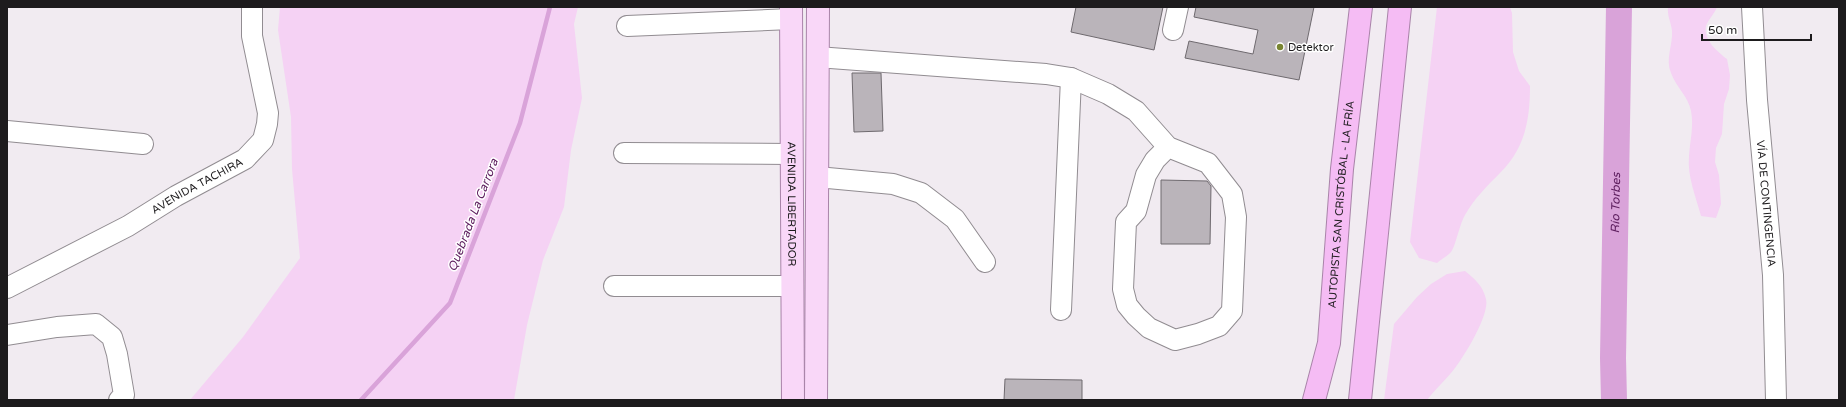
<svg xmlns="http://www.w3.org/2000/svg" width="1846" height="407" font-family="'Varela Round',sans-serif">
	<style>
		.green { fill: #f5d2f4 }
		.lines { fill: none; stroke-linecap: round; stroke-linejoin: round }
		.stream { stroke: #d9a3d9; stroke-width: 4.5 }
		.river { stroke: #d9a3d9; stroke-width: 26 }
		.building { fill: #bab4ba; stroke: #6f6a6f }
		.minor-casing { stroke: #918c91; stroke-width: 22 }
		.major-casing { stroke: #a984a9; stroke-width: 24 }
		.highway-casing { stroke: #a984a9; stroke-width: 24 }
		.minor { stroke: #fff; stroke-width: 20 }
		.major { stroke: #f9d7f8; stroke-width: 22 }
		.highway { stroke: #f5bcf4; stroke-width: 22 }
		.poi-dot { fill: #798532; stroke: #fff; stroke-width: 1.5 }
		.labels { text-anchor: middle; stroke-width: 3; stroke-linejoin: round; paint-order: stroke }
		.poi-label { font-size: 11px; fill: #1d1b1d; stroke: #fff; text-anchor: start }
		.street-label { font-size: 11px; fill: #1d1b1d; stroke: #fff }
		.water-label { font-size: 12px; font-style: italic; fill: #5f2060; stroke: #fff }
	</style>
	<rect width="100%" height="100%" fill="#f1ebf1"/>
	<g class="green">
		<path d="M 280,7 L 578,7 L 574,24 L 582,98 L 571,150 L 564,207 L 543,260 L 527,325 L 514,400 L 190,400 L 243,337 L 300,258 L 292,169 L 291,117 L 278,30 Z"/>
		<path d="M 1437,7 L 1510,7 L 1512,13 L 1513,52 L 1519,71 L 1530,86 C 1530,120 1525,148 1500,173 C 1487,186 1474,199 1465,215 C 1460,223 1455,248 1451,252 C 1448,256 1441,259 1437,263 L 1419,258 L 1410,242 Z"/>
		<path d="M 1668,7 L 1717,7 C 1715,13 1708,20 1706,26 C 1703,40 1718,52 1727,59 L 1730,75 L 1729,89 L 1724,104 L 1722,134 L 1716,148 L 1715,162 L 1719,175 L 1721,204 L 1716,218 L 1701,216 C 1696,197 1687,176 1689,156 C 1690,141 1694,126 1691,111 C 1688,96 1676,87 1671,73 C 1665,59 1673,45 1672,31 C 1671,22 1667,16 1668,7 Z"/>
		<path d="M 1465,271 C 1475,279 1483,286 1486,299 C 1490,314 1465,355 1455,368 C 1447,379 1435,389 1427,400 L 1384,400 L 1394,324 L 1417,297 L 1431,284 L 1447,274 Z"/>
	</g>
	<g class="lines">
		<path class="stream" d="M 361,400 L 450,303 L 520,123 L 550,7"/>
		<path class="river" id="s1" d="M 1614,400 L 1613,358 L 1619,7"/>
	</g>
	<g class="building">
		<path d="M 1076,7 L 1163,7 L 1154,50 L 1071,32 Z"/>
		<path d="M 1196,7 L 1314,7 L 1299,80 L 1185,58 L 1189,41 L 1253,54 L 1258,30 L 1194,17 Z"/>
		<path d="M 852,73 L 881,73 L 883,131 L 854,132 Z"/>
		<path d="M 1161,180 L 1207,181 L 1211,186 L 1210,244 L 1161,244 Z"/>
		<path d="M 1005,379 L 1082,380 L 1082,400 L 1004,400 Z"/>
	</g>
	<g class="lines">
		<g class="minor-casing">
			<g id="minor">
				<path id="s2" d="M 1752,7 L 1757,100 L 1773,275 L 1776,400"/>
				<path d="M 627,26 L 791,19"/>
				<path d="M 1173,30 L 1178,7"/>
				<path d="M 817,57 L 1046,74 L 1071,78 L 1108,94 L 1136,111 L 1168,147 L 1208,163 L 1232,194 L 1236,217 L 1232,311 L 1219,326 L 1198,334 L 1175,340 L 1149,328 L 1136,316 L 1127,305 L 1123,289 L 1126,222 L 1136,211 L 1146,175 L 1155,160 L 1168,147"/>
				<path d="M 7,131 L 143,144"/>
				<path d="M 624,153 L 791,154"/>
				<path d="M 817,177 L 893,184 L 921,193 L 955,219 L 985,262"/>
				<path d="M 614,286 L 792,286"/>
				<path id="s3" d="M 7,288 L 128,226 L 176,196 L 245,159 L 263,140 L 267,124 L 268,113 L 252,36 L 252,7"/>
				<path d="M 1061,310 L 1071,78"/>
				<path d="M 7,335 L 57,327 L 96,324 L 112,337 L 117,354 L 124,395 L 119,400"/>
			</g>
		</g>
		<g class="major-casing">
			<g id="major">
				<path id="s4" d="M 791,7 L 793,400"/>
				<path d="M 816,400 L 818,7"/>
			</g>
		</g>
		<g class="highway-casing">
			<g id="highway">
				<path id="s5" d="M 1314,400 L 1329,343 L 1342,169 L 1361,7"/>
				<path d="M 1360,400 L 1400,7"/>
			</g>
		</g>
		<use href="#minor" class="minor"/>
		<use href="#major" class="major"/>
		<use href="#highway" class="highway"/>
	</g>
	<circle class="poi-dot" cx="1280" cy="47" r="4"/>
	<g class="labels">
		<g class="poi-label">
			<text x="1288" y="51">Detektor</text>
		</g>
		<g class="street-label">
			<text dy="4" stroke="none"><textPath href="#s3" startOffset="216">AVENIDA TACHIRA</textPath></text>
			<text dy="4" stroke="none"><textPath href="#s2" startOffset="197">VÍA DE CONTINGENCIA</textPath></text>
			<text dy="4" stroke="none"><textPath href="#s4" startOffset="197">AVENIDA LIBERTADOR</textPath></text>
			<text dy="4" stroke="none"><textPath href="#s5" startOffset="198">AUTOPISTA SAN CRISTÓBAL - LA FRÍA</textPath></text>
		</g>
		<g class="water-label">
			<text dy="4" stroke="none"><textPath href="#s1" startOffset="197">Río Torbes</textPath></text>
			<text transform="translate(473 215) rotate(-69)" y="4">Quebrada La Carrora</text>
		</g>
	</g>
	<rect width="1846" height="407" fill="none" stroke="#1d1b1d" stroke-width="16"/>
	<path d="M1702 34v6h109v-6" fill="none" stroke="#1d1b1d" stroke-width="2"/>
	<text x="1708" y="34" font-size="12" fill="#1d1b1d" stroke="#ffffff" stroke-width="3" paint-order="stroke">50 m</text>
</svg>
